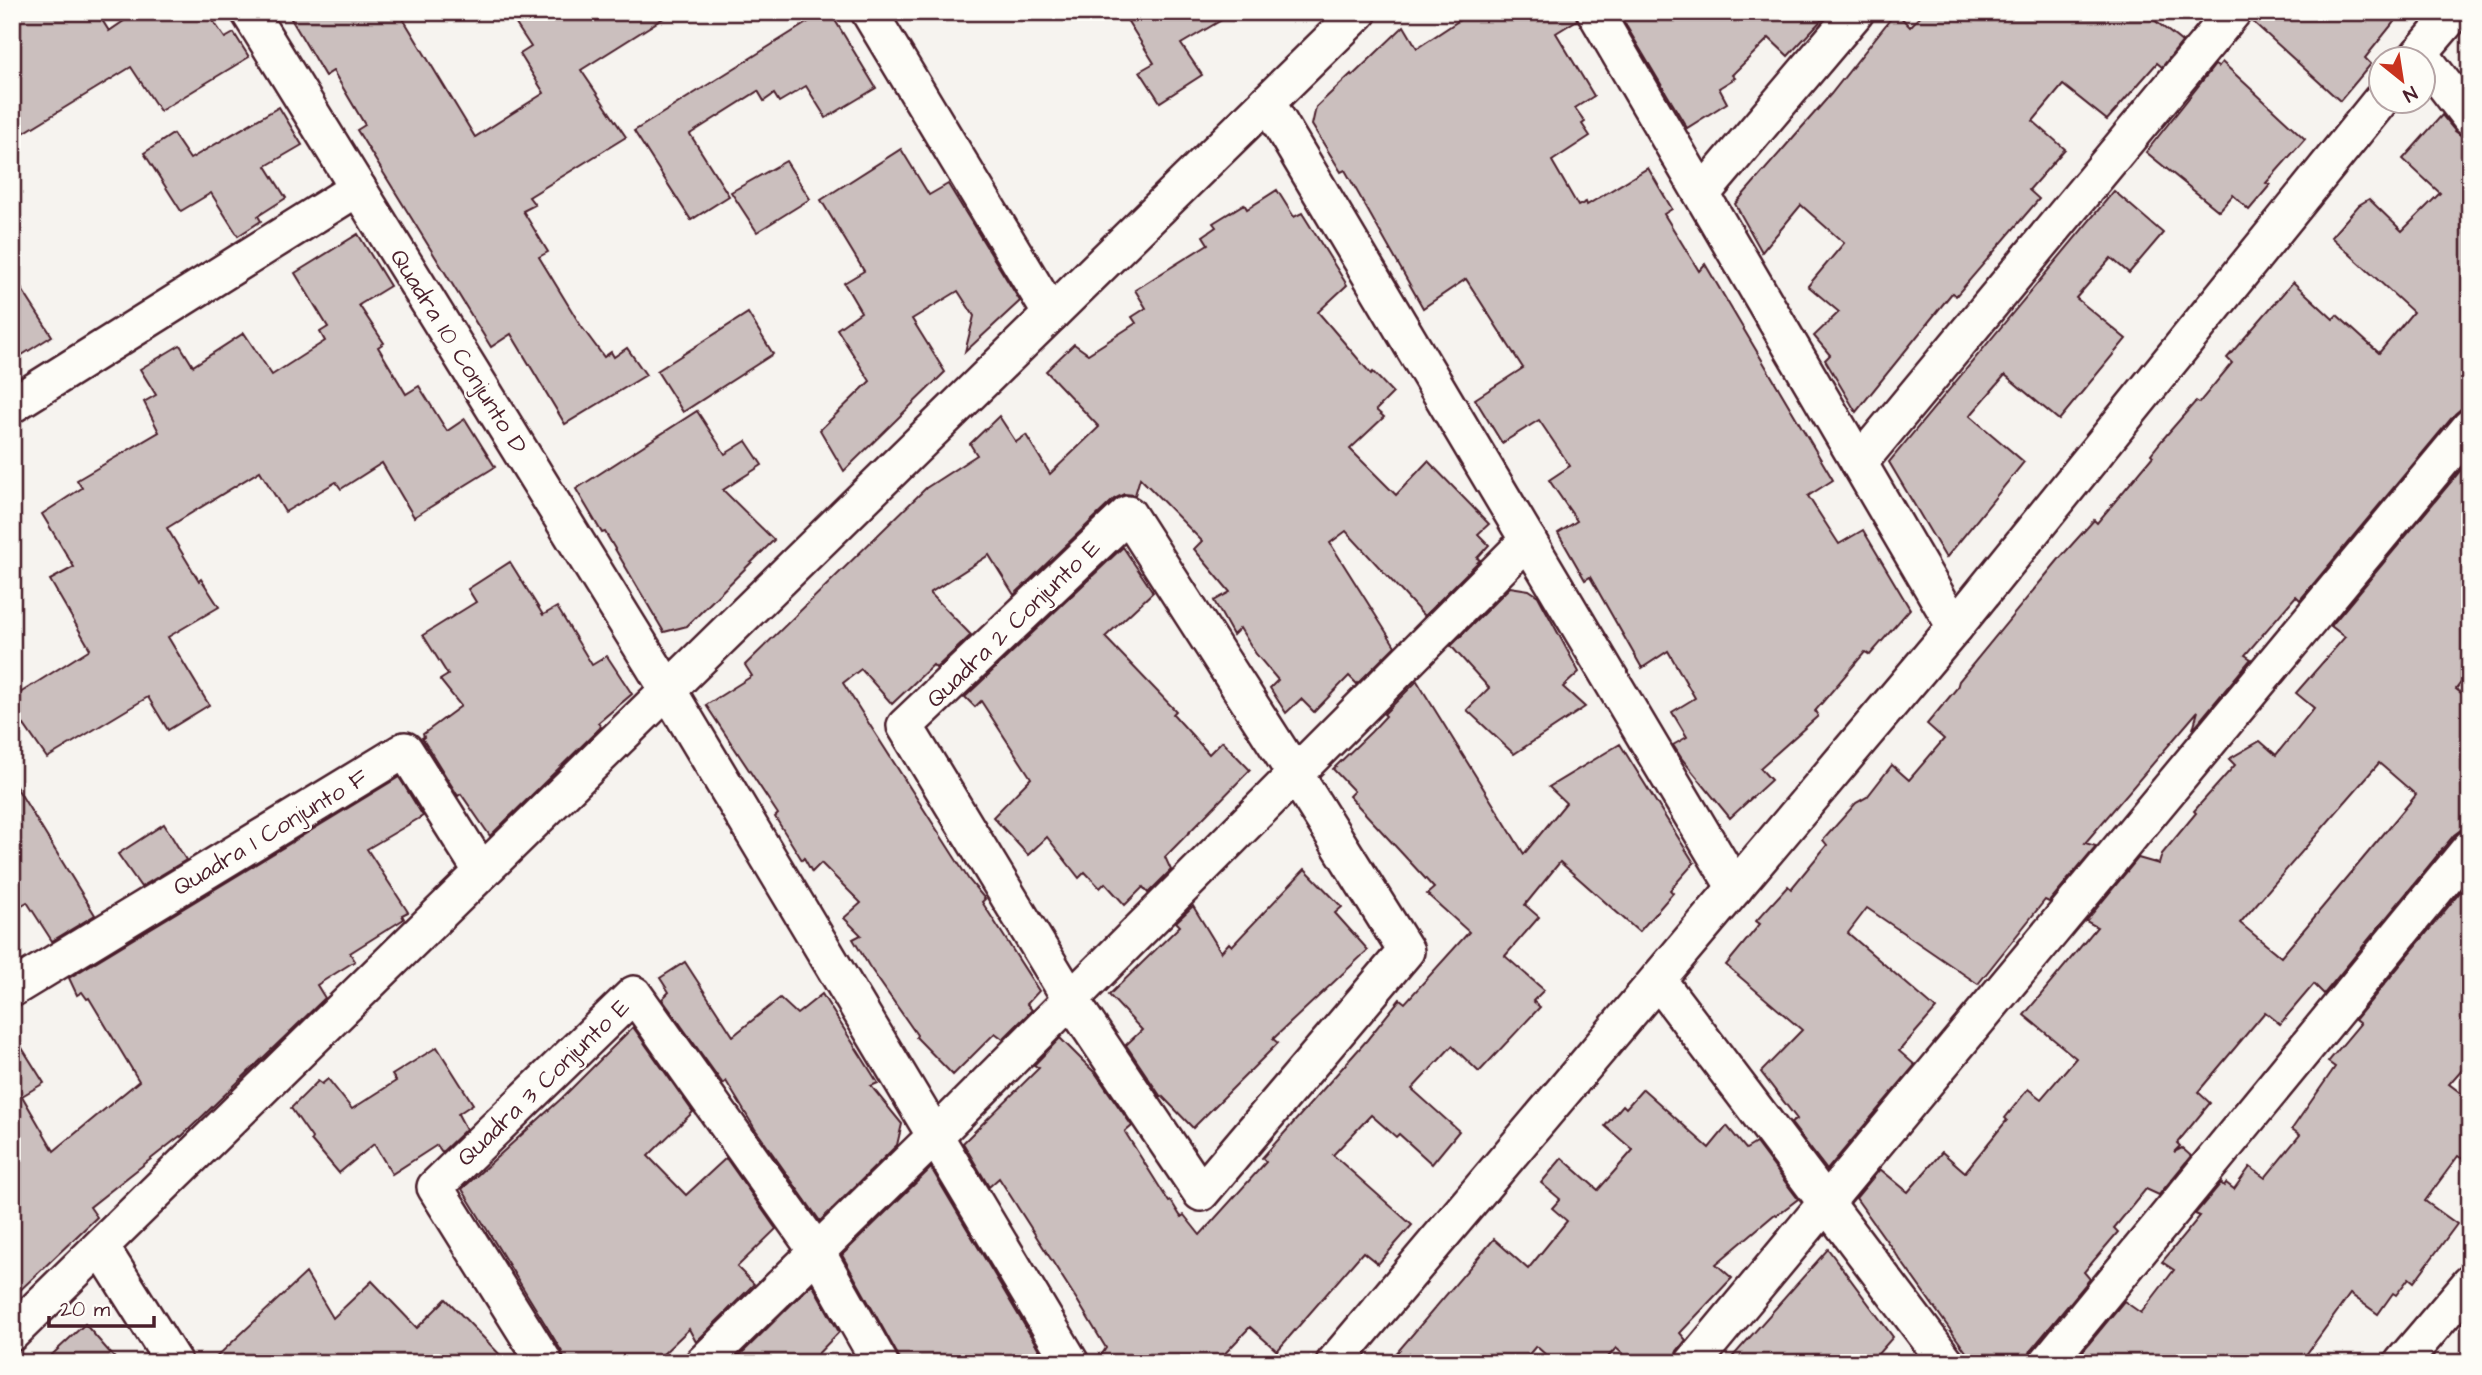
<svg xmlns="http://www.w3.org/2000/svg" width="2482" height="1375" font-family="'Architects Daughter',sans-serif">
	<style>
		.building { fill: #cbbfbe; stroke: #4a1f2b; stroke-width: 2; fill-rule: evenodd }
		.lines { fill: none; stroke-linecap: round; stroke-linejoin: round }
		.street-casing { stroke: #4a1f2b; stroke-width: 40 }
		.street { stroke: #fdfcf7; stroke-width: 35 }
		.labels { text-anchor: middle; stroke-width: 5; stroke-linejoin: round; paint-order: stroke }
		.street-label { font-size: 24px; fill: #4a1f2b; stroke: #fdfcf7 }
	</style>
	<rect width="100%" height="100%" fill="#f6f3ef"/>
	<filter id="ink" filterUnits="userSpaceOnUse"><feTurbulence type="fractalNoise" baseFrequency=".0143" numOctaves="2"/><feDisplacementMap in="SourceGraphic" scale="14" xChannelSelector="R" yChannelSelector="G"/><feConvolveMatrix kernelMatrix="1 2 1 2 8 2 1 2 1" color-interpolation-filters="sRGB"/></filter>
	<g filter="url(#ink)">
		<g class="building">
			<path d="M 12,12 L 97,12 L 109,31 L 137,12 L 207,12 L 225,38 L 234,33 L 249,57 L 160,111 L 131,67 L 12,140 Z"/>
			<path d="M 287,12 L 399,12 L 475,137 L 544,93 L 520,54 L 531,47 L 508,12 L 673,12 L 581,70 L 626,137 L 529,197 L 535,205 L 523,211 L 548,252 L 539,257 L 581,326 L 604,357 L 611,352 L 614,357 L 627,348 L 646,375 L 565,424 L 511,334 L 491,347 L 357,130 L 365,125 L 333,71 L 325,76 Z"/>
			<path d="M 824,12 L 830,12 L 876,88 L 826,118 L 806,86 L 779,102 L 774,94 L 764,101 L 758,91 L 690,134 L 729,196 L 691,220 L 634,131 Z"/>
			<path d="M 1122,12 L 1235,12 L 1181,44 L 1202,75 L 1160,102 L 1140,71 L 1154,63 Z"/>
			<path d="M 1472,12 L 1575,12 L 1577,20 L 1556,33 L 1594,96 L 1575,108 L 1585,122 L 1582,124 L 1590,136 L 1552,161 L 1578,206 L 1586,202 L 1587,205 L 1648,168 L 1672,209 L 1664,214 L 1699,271 L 1705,264 L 1833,480 L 1808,496 L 1839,544 L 1863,530 L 1910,609 L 1870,655 L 1865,652 L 1815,711 L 1818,716 L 1760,768 L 1771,780 L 1730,818 L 1682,759 L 1673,745 L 1687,737 L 1672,712 L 1695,698 L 1668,651 L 1642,668 L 1590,577 L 1585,580 L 1558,533 L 1577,521 L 1549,480 L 1570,466 L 1539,420 L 1502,443 L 1475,399 L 1523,368 L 1466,279 L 1423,308 L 1345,170 L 1341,172 L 1312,125 L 1316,107 L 1351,74 L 1352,76 L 1404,26 L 1417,48 Z"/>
			<path d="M 1618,12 L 1829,12 L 1788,56 L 1769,38 L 1732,75 L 1735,78 L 1719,88 L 1727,103 L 1687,128 Z"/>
			<path d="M 1896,12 L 1910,27 L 1924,12 L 2144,12 L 2182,42 L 2162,67 L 2157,63 L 2107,120 L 2063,85 L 2033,121 L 2065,149 L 2029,190 L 2039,199 L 1956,296 L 1952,293 L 1856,412 L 1825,360 L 1830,355 L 1814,336 L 1839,312 L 1808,286 L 1844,243 L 1801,205 L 1762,252 L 1735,204 L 1831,94 Z"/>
			<path d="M 2253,12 L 2402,12 L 2365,58 L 2371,64 L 2340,101 L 2251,20 Z"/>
			<path d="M 2222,62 L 2305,139 L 2266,183 L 2270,185 L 2249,210 L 2233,195 L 2219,211 L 2146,152 L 2215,65 L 2218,67 Z"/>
			<path d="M 279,107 L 302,145 L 266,166 L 286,198 L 258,216 L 261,221 L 238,236 L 211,193 L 181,211 L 144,153 L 173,134 L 190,159 Z"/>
			<path d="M 2442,115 L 2455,131 L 2462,136 L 2470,138 L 2470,407 L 2462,408 L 2455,414 L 2300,600 L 2296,596 L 2245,655 L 2251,659 L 2193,729 L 2198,711 L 2085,843 L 2096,846 L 2049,902 L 2045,900 L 1978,984 L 1867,908 L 1848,933 L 1936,1009 L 1899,1051 L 1915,1065 L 1827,1170 L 1791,1123 L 1797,1119 L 1761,1072 L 1802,1030 L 1726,965 L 1760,924 L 1756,921 L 1788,886 L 1791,889 L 1827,845 L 1823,840 L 1856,803 L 1867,797 L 1892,765 L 1909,780 L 1944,739 L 1927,724 L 1957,688 L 1959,681 L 2059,559 L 2094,520 L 2097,523 L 2153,456 L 2151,454 L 2163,439 L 2196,401 L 2199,403 L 2232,363 L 2227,358 L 2293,282 L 2333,319 L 2337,315 L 2379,353 L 2413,312 L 2331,237 L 2359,205 L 2369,199 L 2402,231 L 2440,193 L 2403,159 Z"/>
			<path d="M 901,149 L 929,195 L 948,184 L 1020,301 L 965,352 L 974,316 L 958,291 L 912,319 L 945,372 L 844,471 L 820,430 L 870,381 L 837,329 L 861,312 L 844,283 L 864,271 L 821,200 Z"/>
			<path d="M 786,161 L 810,199 L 757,232 L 731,192 Z"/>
			<path d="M 1277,190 L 1294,217 L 1302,213 L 1347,285 L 1318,312 L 1371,374 L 1373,372 L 1393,393 L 1376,410 L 1384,417 L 1350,449 L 1396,495 L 1428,461 L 1489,524 L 1478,534 L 1489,545 L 1477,558 L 1480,560 L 1424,616 L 1346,531 L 1330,543 L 1395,646 L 1357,684 L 1349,676 L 1314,712 L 1301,699 L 1286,713 L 1270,688 L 1278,680 L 1256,654 L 1240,628 L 1233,635 L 1214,601 L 1230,592 L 1194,549 L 1202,541 L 1140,478 L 1135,495 L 1124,494 L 1114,499 L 1014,595 L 989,555 L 930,593 L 971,635 L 936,668 L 933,665 L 892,704 L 861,669 L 843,683 L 969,880 L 985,899 L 982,902 L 1039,991 L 1027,1004 L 1032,1010 L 1003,1039 L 995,1033 L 953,1075 L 916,1037 L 917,1035 L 869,966 L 853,939 L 861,935 L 844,918 L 861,903 L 821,863 L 812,872 L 804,858 L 802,860 L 775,817 L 778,814 L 706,705 L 752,676 L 745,665 L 926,488 L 977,455 L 970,444 L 999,416 L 1016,442 L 1026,435 L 1050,474 L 1099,427 L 1046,371 L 1074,344 L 1088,354 L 1136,323 L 1132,317 L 1146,308 L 1135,290 L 1208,244 L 1203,236 L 1216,227 L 1213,223 L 1244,204 L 1247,209 Z"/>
			<path d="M 2114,191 L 2163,233 L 2129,273 L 2111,258 L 2076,298 L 2126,339 L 2059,420 L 2005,375 L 1970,416 L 2024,462 L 1946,558 L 1889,462 Z"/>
			<path d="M 358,234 L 390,286 L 359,305 L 384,343 L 378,347 L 406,394 L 419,386 L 447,431 L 465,419 L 495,467 L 414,517 L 382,463 L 341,489 L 336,482 L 285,512 L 260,471 L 167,528 L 199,581 L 201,579 L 219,607 L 168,637 L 209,705 L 168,730 L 148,697 L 47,758 L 24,725 L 12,733 L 12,698 L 90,649 L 50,580 L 74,567 L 42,514 L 82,488 L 77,480 L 159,432 L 144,402 L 156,395 L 140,369 L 180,345 L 193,366 L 244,333 L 272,375 L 325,341 L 320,332 L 328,327 L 295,273 Z"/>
			<path d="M 12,274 L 52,336 L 22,355 L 12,341 Z"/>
			<path d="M 748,313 L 773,354 L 683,412 L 657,371 Z"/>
			<path d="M 697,411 L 725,454 L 746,441 L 762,465 L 723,490 L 774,540 L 687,626 L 664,632 L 605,532 L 602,533 L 576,489 Z"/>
			<path d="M 2470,459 L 2470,671 L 2456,689 L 2470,700 L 2470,828 L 2462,829 L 2454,835 L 2324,994 L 2314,984 L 2280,1024 L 2265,1012 L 2198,1092 L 2210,1103 L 2177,1143 L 2180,1146 L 2174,1152 L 2182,1148 L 2191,1156 L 2159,1195 L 2146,1189 L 2114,1228 L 2118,1232 L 2084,1272 L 2090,1279 L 2031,1350 L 2027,1363 L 1974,1363 L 1856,1198 L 1880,1169 L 1908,1192 L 1942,1152 L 1965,1172 L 2007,1120 L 2005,1118 L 2028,1089 L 2041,1099 L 2076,1058 L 2024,1015 L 2097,927 L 2086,921 L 2138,858 L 2159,864 L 2162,854 L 2196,813 L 2194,811 L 2235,765 L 2229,759 L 2260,741 L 2276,755 L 2314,708 L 2296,693 L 2345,637 L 2331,626 ZM 2379,763 L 2416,795 L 2281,957 L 2240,923 Z"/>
			<path d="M 1123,547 L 1153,592 L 1105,637 L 1176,711 L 1173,714 L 1209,754 L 1222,741 L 1250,770 L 1165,857 L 1171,870 L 1148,893 L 1143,887 L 1125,905 L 1105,883 L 1100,888 L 1085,872 L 1079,878 L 1047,837 L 1028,855 L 993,817 L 1031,778 L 981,701 L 975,707 L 965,697 Z"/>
			<path d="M 510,562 L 543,615 L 557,607 L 592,665 L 607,656 L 632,694 L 598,723 L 601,727 L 490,836 L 461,794 L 458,796 L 422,738 L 424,737 L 423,734 L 461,706 L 440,680 L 448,675 L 423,635 L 476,602 L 468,589 Z"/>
			<path d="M 1510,587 L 1529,590 L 1538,596 L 1579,672 L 1563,687 L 1585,707 L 1514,754 L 1467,710 L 1489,688 L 1451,646 Z"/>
			<path d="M 1417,681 L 1524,854 L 1566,803 L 1549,787 L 1620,744 L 1694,863 L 1670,890 L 1673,893 L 1639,932 L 1560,862 L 1525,905 L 1539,917 L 1505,956 L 1544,990 L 1533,1001 L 1540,1007 L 1479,1072 L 1452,1046 L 1412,1089 L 1459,1131 L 1432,1164 L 1399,1134 L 1396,1137 L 1371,1115 L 1333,1155 L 1412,1225 L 1378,1264 L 1363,1252 L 1277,1351 L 1250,1327 L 1216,1363 L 1096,1363 L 1106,1348 L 1077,1300 L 999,1178 L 989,1187 L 963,1143 L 1039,1068 L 1034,1065 L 1060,1038 L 1096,1074 L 1132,1126 L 1125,1132 L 1169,1202 L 1171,1201 L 1181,1217 L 1184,1215 L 1200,1235 L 1266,1162 L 1262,1158 L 1367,1040 L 1400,999 L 1405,1003 L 1469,932 L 1427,894 L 1434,888 L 1349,796 L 1354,791 L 1333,769 L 1371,732 L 1386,716 L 1384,714 Z"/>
			<path d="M 399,777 L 423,816 L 367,849 L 408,912 L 402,915 L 404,919 L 350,953 L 355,961 L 317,985 L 325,998 L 181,1137 L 180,1136 L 90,1207 L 97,1217 L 12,1298 L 12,1032 L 44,1083 L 22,1096 L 54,1151 L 139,1081 L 89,998 L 87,999 L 82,992 L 77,995 L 69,978 Z"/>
			<path d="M 12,780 L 95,915 L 52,941 L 27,902 L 12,911 Z"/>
			<path d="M 164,824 L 186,860 L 141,887 L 118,854 Z"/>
			<path d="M 1305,869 L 1342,907 L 1335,913 L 1368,950 L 1273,1039 L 1278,1043 L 1193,1128 L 1162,1096 L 1161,1097 L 1126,1045 L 1142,1030 L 1109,995 L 1180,926 L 1176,922 L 1193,906 L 1221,952 L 1229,943 L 1232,946 Z"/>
			<path d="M 2470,880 L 2470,1060 L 2449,1084 L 2470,1100 L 2470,1164 L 2458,1156 L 2425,1201 L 2457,1224 L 2414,1282 L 2409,1278 L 2396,1295 L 2393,1293 L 2378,1314 L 2350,1294 L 2300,1363 L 2073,1363 L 2124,1301 L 2141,1313 L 2174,1270 L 2162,1262 L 2200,1216 L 2195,1214 L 2221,1183 L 2224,1186 L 2226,1183 L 2234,1189 L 2250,1167 L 2265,1178 L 2300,1135 L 2292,1129 L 2335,1067 L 2328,1062 L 2360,1024 L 2355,1020 Z"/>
			<path d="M 685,962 L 733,1036 L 780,998 L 797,1014 L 822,994 L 878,1083 L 871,1086 L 902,1124 L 897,1145 L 820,1221 L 755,1129 L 726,1081 L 723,1084 L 662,999 L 669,992 L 660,978 Z"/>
			<path d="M 633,1027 L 693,1112 L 648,1156 L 686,1195 L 726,1158 L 776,1229 L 737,1267 L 754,1284 L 696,1342 L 689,1329 L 654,1363 L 565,1363 L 562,1352 L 547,1327 L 462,1189 L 562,1098 Z"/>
			<path d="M 437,1047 L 473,1104 L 458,1114 L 466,1129 L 442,1152 L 437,1145 L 392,1174 L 374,1144 L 339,1173 L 311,1140 L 312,1138 L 291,1108 L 318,1081 L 322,1084 L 328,1079 L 352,1109 L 396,1081 L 392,1075 Z"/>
			<path d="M 1643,1089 L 1709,1148 L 1727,1126 L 1746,1149 L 1756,1143 L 1798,1199 L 1777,1215 L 1775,1214 L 1716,1264 L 1732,1278 L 1680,1333 L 1686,1340 L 1677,1351 L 1673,1363 L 1633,1363 L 1616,1348 L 1603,1363 L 1555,1363 L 1536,1346 L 1522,1363 L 1388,1363 L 1494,1239 L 1528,1269 L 1567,1221 L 1552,1208 L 1560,1199 L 1541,1183 L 1562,1158 L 1598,1190 L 1633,1150 L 1605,1126 L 1623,1105 L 1626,1108 Z"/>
			<path d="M 931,1168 L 1047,1363 L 902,1363 L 899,1357 L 842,1255 Z"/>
			<path d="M 1828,1249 L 1893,1337 L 1870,1363 L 1727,1363 Z"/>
			<path d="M 306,1273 L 333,1318 L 372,1281 L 417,1328 L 446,1299 L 508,1363 L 210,1363 Z"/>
			<path d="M 812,1284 L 839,1332 L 809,1363 L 732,1363 Z"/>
			<path d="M 85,1324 L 119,1363 L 43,1363 Z"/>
		</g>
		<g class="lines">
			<g class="street-casing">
				<g id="street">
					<path d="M 249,12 L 668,690 L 1071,1363"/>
					<path d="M 869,12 L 1051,314"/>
					<path d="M 1595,12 L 1955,627"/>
					<path d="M 2420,53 L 2470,118"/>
					<path d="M 2414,60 L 2455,12"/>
					<path d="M 1267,102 L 1735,888"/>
					<path d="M 1702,194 L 1856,12"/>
					<path d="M 12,405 L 358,188"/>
					<path d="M 1859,463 L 2233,12"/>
					<path d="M 1128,514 L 1295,774 L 1406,951 L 1201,1193 L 1071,1000 L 905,726 Z"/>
					<path d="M 1658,980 L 1947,1363"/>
					<path d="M 12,989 L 405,750 L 482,872"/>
					<path d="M 101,1247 L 174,1363"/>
					<path d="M 12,1333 L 1359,12"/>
					<path d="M 545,1363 L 435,1187 L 634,994 L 817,1252 L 880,1363"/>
					<path d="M 703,1363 L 935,1136 L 1528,540"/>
					<path d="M 1334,1363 L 1955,627 L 2380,101"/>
					<path d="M 1693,1363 L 2470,427"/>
					<path d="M 2047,1363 L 2470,848"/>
					<path d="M 2402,1363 L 2470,1283"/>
				</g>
			</g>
			<use href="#street" class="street"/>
		</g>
	</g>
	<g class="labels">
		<g class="street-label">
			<text transform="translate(459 351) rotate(58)" y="8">Quadra 10 Conjunto D</text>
			<text transform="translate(1013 623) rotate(-44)" y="8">Quadra 2 Conjunto E</text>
			<text transform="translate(270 832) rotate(-31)" y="8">Quadra 1 Conjunto F</text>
			<text transform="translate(543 1082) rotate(-44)" y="8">Quadra 3 Conjunto E</text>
		</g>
	</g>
	<rect width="2482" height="1375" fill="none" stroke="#fdfcf7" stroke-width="42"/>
	<rect x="21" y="21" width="2440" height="1333" fill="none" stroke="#4a1f2b" stroke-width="2.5" filter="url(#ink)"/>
	<g transform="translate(2402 80) rotate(150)"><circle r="33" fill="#fdfcf7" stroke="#b5a4a5" stroke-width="2"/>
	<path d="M0-5L12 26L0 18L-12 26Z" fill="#c8321e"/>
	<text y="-10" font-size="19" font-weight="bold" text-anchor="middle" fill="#4a1f2b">N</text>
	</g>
	<path d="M49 1316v10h105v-10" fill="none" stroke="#4a1f2b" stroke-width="3.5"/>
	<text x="60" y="1316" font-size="21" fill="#4a1f2b" stroke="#fdfcf7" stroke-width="5" paint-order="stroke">20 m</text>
</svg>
